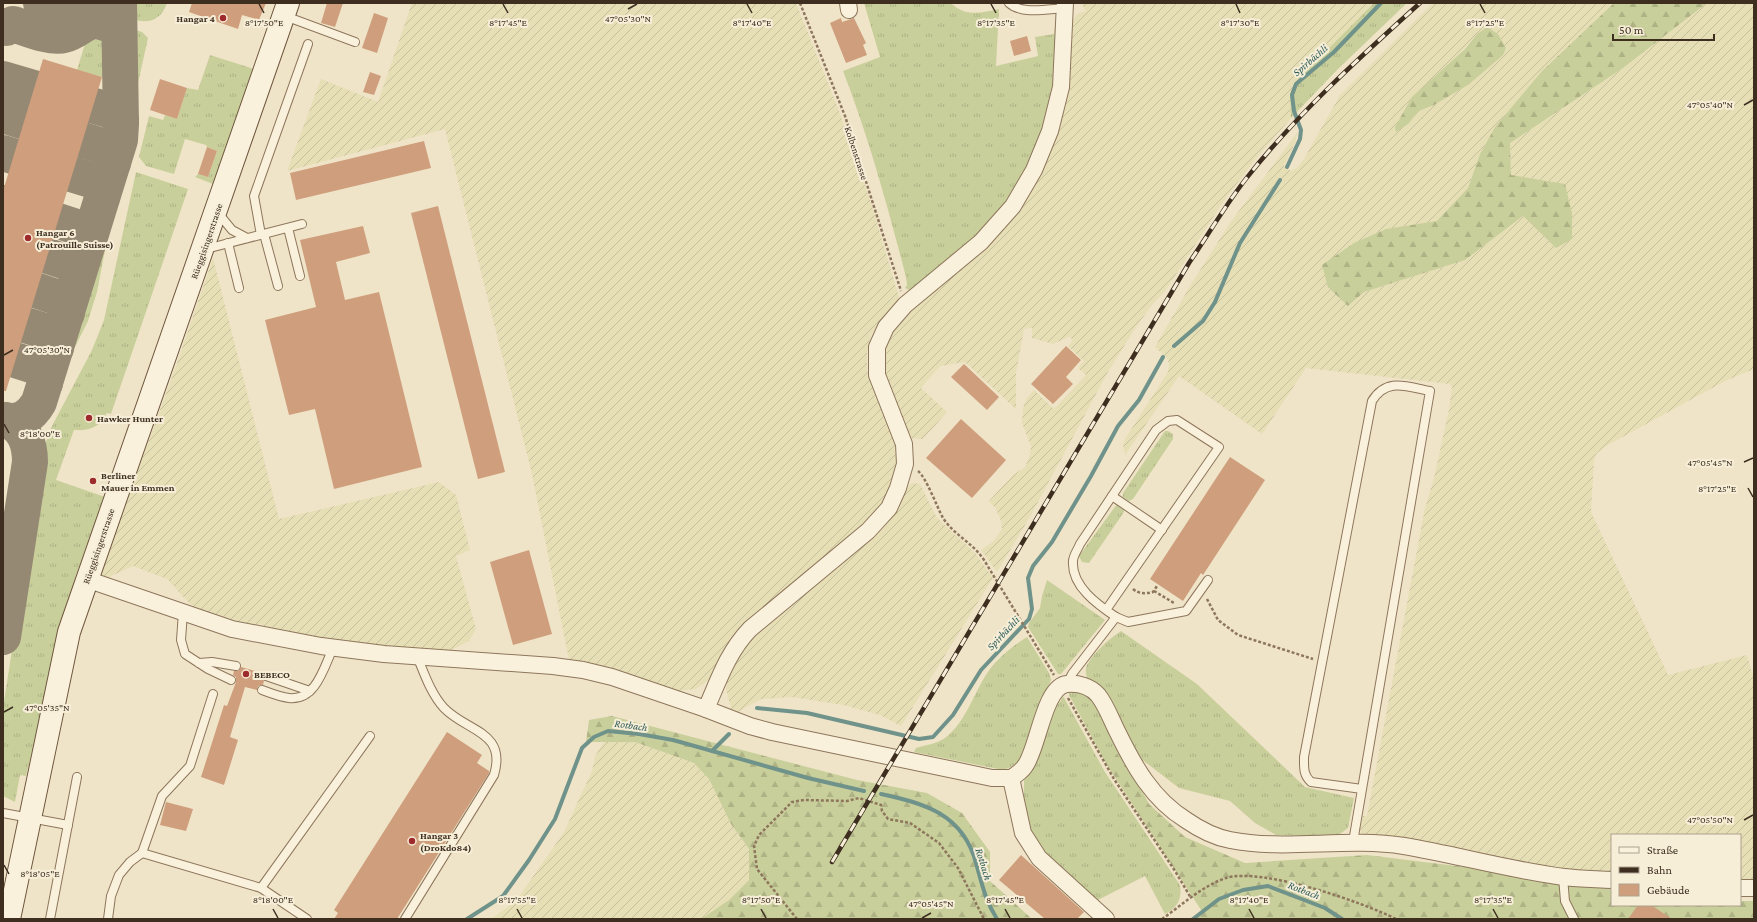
<svg xmlns="http://www.w3.org/2000/svg" width="1757" height="922" font-family="'Crimson Pro',serif">
	<style>
		.farmland { fill: url(#farmland-furrows); fill-rule: evenodd }
		.grass { fill: url(#grass-tufts) }
		.forest { fill: url(#forest-firs) }
		.lines { fill: none; stroke-linecap: round; stroke-linejoin: round }
		.stream { stroke: #6f938a; stroke-width: 4 }
		.taxiway { stroke: #968974; stroke-width: 36 }
		.building { fill: #cf9f7d }
		.lane-casing { stroke: #8d765c; stroke-width: 10 }
		.street-casing { stroke: #8d765c; stroke-width: 18 }
		.secondary-casing { stroke: #6f573f; stroke-width: 24 }
		.path { stroke: #8d765c; stroke-width: 2.5; stroke-dasharray: 3 2; stroke-linecap: butt }
		.lane { stroke: #faf1dc; stroke-width: 8 }
		.street { stroke: #faf1dc; stroke-width: 16 }
		.secondary { stroke: #faf1dc; stroke-width: 22 }
		.rail-casing { stroke: #3d2e20; stroke-width: 4.5 }
		.rail { stroke: #f7eed8; stroke-width: 3; stroke-dasharray: 9; stroke-linecap: butt }
		.ticks { fill: none; stroke: #3d2e20; stroke-width: 1.5 }
		.poi-dot { fill: #9e2a2b; stroke: #f7eed8; stroke-width: 1.5 }
		.labels { text-anchor: middle; stroke-width: 4; stroke-linejoin: round; paint-order: stroke }
		.poi-label { font-size: 10px; font-weight: bold; fill: #3d2e20; stroke: #f7eed8; text-anchor: start }
		.street-label { font-size: 10px; fill: #3d2e20; stroke: #f7eed8 }
		.water-label { font-size: 11px; font-style: italic; fill: #2f5d5a; stroke: #f7eed8 }
		.ticks-label { font-size: 10px; text-anchor: middle; fill: #3d2e20; stroke: #f7eed8; stroke-width: 4; stroke-linejoin: round; paint-order: stroke }
	</style>
	<defs>
		<pattern id="farmland-furrows" width="10" height="10" patternUnits="userSpaceOnUse"><rect width="10" height="10" fill="#e6deb5"/><path d="M-1 1l2-2M0 10L10 0M9 11l2-2" fill="none" stroke="#c6bf9b"/></pattern>
		<pattern id="grass-tufts" width="24" height="20" patternUnits="userSpaceOnUse"><rect width="24" height="20" fill="#c9cf9b"/><path d="M3 7l-1-3M5 7V3M7 7l1-3M15 17l-1-3M17 17v-4M19 17l1-3" fill="none" stroke="#aeb285"/></pattern>
		<pattern id="forest-firs" width="22" height="20" patternUnits="userSpaceOnUse"><rect width="22" height="20" fill="#c9cf9b"/><path d="M5 1l3.5 6h-7zM16 11l3.5 6h-7z" fill="#aeb285"/></pattern>
	</defs>
	<rect width="100%" height="100%" fill="#f0e4c8"/>
	<g class="farmland">
		<path d="M 412,3 L 796,3 L 838,108 L 872,206 L 898,294 L 899,301 L 881,320 L 871,335 L 867,352 L 867,370 L 891,429 L 895,444 L 896,463 L 891,484 L 884,500 L 875,513 L 861,528 L 726,645 L 709,680 L 696,689 L 678,691 L 569,660 L 532,474 L 445,129 L 287,171 L 321,79 L 378,102 Z"/>
		<path d="M 1081,3 L 1374,3 L 1326,51 L 1304,70 L 1290,94 L 1291,118 L 1254,161 L 1223,202 L 1166,290 L 1152,305 L 1136,327 L 1108,372 L 1031,515 L 997,572 L 981,550 L 994,541 L 1002,529 L 1001,521 L 996,509 L 989,501 L 1012,476 L 1025,467 L 1030,455 L 1031,446 L 1022,423 L 1023,409 L 1026,399 L 1034,390 L 1054,409 L 1086,375 L 1078,368 L 1084,361 L 1068,346 L 1072,342 L 1071,337 L 1068,337 L 1053,344 L 1032,338 L 1032,328 L 1024,329 L 1016,373 L 1016,409 L 965,362 L 940,366 L 921,388 L 947,412 L 923,439 L 909,438 L 886,383 L 884,346 L 890,332 L 915,305 L 987,246 L 1071,23 L 1077,14 L 1086,11 Z"/>
		<path d="M 1433,3 L 1614,3 L 1542,71 L 1495,127 L 1480,154 L 1468,188 L 1437,222 L 1386,229 L 1348,306 L 1364,292 L 1465,260 L 1523,216 L 1556,248 L 1511,175 L 1510,143 L 1623,68 L 1707,3 L 1754,3 L 1754,369 L 1725,381 L 1606,446 L 1597,453 L 1594,460 L 1591,512 L 1668,675 L 1747,655 L 1754,680 L 1754,883 L 1740,882 L 1740,835 L 1612,835 L 1612,875 L 1565,870 L 1363,838 L 1360,830 L 1363,816 L 1367,816 L 1425,508 L 1434,478 L 1449,409 L 1452,387 L 1450,384 L 1306,368 L 1262,434 L 1179,376 L 1125,455 L 1123,445 L 1125,439 L 1168,372 L 1169,364 L 1167,358 L 1155,347 L 1190,286 L 1230,223 L 1297,133 L 1296,141 L 1284,166 L 1291,171 L 1298,167 L 1304,159 L 1340,95 ZM 1477,34 L 1468,85 L 1434,105 L 1419,111 L 1395,127 Z"/>
		<path d="M 213,258 L 279,519 L 439,482 L 456,495 L 470,550 L 456,556 L 476,629 L 469,641 L 447,652 L 365,646 L 263,628 L 262,624 L 259,624 L 258,627 L 196,608 L 189,603 L 167,579 L 133,566 L 111,576 L 108,579 L 103,576 L 101,572 L 176,366 Z"/>
		<path d="M 912,483 L 920,484 L 937,518 L 975,553 L 993,578 L 901,726 L 880,715 L 843,705 L 792,697 L 761,699 L 736,713 L 731,709 L 726,689 L 728,676 L 744,646 L 895,512 L 905,490 Z"/>
		<path d="M 604,742 L 635,742 L 694,763 L 709,779 L 731,824 L 749,849 L 749,880 L 729,900 L 701,919 L 491,919 L 516,901 L 564,832 L 592,771 L 595,756 Z"/>
	</g>
	<g class="grass">
		<path d="M 129,3 L 167,3 C 161,21 147,25 130,18 Z"/>
		<path d="M 864,3 L 951,3 C 965,17 981,13 999,9 L 996,66 L 1038,56 L 1035,37 L 1054,34 L 1056,16 L 1059,18 L 1058,65 L 1043,134 L 1021,181 L 994,220 L 912,291 L 905,288 L 907,285 L 906,277 C 888,208 869,138 843,71 L 880,57 Z"/>
		<path d="M 1374,3 L 1407,3 L 1338,69 L 1291,118 L 1290,94 L 1294,85 L 1304,70 L 1326,51 Z"/>
		<path d="M 129,28 L 142,32 L 148,38 L 136,92 L 133,91 L 130,86 Z"/>
		<path d="M 92,32 C 115,30 116,70 102,77 L 77,70 L 87,37 Z"/>
		<path d="M 210,55 L 254,69 L 213,184 L 195,177 L 198,174 L 208,177 L 217,151 L 207,147 L 206,145 L 185,139 L 174,174 L 146,166 L 139,157 L 149,116 L 163,120 L 165,115 L 177,119 L 187,88 L 198,90 Z"/>
		<path d="M 136,172 L 188,189 L 111,414 L 107,413 C 100,427 90,431 74,430 L 56,480 L 105,497 L 76,575 L 26,776 L 20,775 L 15,802 L 3,796 L 3,708 L 43,450 L 51,428 L 92,350 L 104,320 Z"/>
		<path d="M 119,178 L 97,292 L 88,321 L 55,387 Z"/>
		<path d="M 1165,431 L 1168,431 L 1173,434 L 1173,439 L 1133,499 L 1129,501 L 1123,497 L 1123,493 Z"/>
		<path d="M 1117,504 L 1124,508 L 1124,512 L 1089,563 L 1082,562 L 1079,556 Z"/>
		<path d="M 1047,580 L 1105,620 L 1061,674 L 1058,674 L 1028,627 L 1029,623 L 1040,608 L 1042,596 Z"/>
		<path d="M 1121,631 L 1197,684 L 1305,787 L 1354,798 L 1348,828 L 1336,837 L 1276,835 L 1255,823 L 1230,801 L 1179,788 L 1136,755 L 1098,686 L 1087,678 C 1086,674 1085,669 1087,665 C 1094,652 1109,639 1121,631 Z"/>
		<path d="M 1027,637 L 1049,673 L 1051,680 L 1040,707 L 1025,751 L 1017,763 L 1011,767 L 1003,770 L 914,752 L 916,748 C 926,745 936,744 945,738 C 967,721 974,691 990,669 C 999,657 1014,645 1027,637 Z"/>
		<path d="M 1074,692 L 1085,694 L 1094,700 L 1120,750 L 1107,765 L 1069,695 L 1069,693 Z"/>
		<path d="M 1063,696 L 1105,772 L 1180,885 C 1182,899 1178,907 1165,914 L 1145,876 L 1096,901 L 1039,847 L 1030,829 L 1024,800 L 1024,780 L 1032,769 L 1057,702 L 1060,702 Z"/>
	</g>
	<g class="forest">
		<path d="M 1614,3 L 1707,3 L 1623,68 L 1510,143 L 1511,175 L 1565,184 L 1572,213 L 1572,239 L 1556,248 L 1523,216 L 1465,260 L 1364,292 L 1348,306 L 1328,287 L 1322,265 L 1354,243 L 1386,229 L 1437,221 L 1468,188 L 1480,154 L 1495,127 L 1542,71 Z"/>
		<path d="M 1487,27 L 1498,34 L 1506,48 L 1503,55 L 1468,85 L 1434,105 L 1419,111 L 1408,124 L 1396,132 L 1395,127 L 1412,97 L 1465,49 L 1477,34 Z"/>
		<path d="M 612,716 L 857,780 L 927,793 L 962,813 L 990,852 L 990,881 L 1032,919 L 701,919 L 729,900 L 749,880 L 749,849 L 731,824 L 709,779 L 694,763 L 635,742 L 586,742 L 589,720 Z"/>
		<path d="M 1120,750 L 1149,804 L 1185,837 L 1245,863 L 1367,855 L 1612,885 L 1612,905 L 1740,905 L 1740,901 L 1754,901 L 1754,919 L 1191,919 L 1203,913 L 1107,765 Z"/>
	</g>
	<g class="lines">
		<g class="stream">
			<path d="M 1287,167 L 1300,139 L 1301,130 L 1294,111 L 1292,95 L 1296,84 L 1334,52 L 1381,3"/>
			<path d="M 1174,346 L 1203,321 L 1215,302 L 1240,243 L 1280,180"/>
			<path d="M 757,708 L 807,713 L 919,739 L 933,737 L 953,715 L 981,670 L 1029,619 L 1032,609 L 1028,578 L 1033,566 L 1052,542 L 1091,476 L 1118,426 L 1139,400 L 1163,357"/>
			<path d="M 712,751 L 729,734"/>
			<path d="M 881,794 C 924,803 963,814 976,863 C 982,884 985,900 997,919"/>
			<path d="M 467,919 L 503,896 L 529,860 L 555,819 L 582,748 L 594,737 L 608,731 L 639,734 L 673,740 L 808,778 L 864,791"/>
			<path d="M 1193,919 L 1219,899 L 1243,890 L 1268,886 L 1325,908 L 1342,919"/>
		</g>
		<g class="taxiway">
			<path d="M 41,3 L 108,24"/>
			<path d="M 6,28 L 13,24 C 26,28 51,39 64,35 C 77,32 84,21 98,20"/>
			<path d="M 3,79 L 115,112 L 119,115 L 121,120"/>
			<path d="M 3,115 L 105,147 L 112,153 L 113,163"/>
			<path d="M 3,153 L 94,181 L 101,188 L 102,197"/>
			<path d="M 3,203 L 83,229 L 87,234 L 88,243"/>
			<path d="M 3,241 L 72,264 L 77,271 L 77,278"/>
			<path d="M 3,279 L 62,299 L 66,306 L 67,313"/>
			<path d="M 3,318 L 51,333 L 56,341 L 56,348"/>
			<path d="M 3,356 L 40,368 L 45,375 L 45,383"/>
			<path d="M 3,420 C 20,424 31,416 39,402 L 120,140 L 121,124 L 119,3"/>
			<path d="M 3,637 L 30,462 C 30,444 24,426 6,420"/>
		</g>
	</g>
	<g class="building">
		<path d="M 192,3 L 266,3 L 259,20 L 242,15 L 238,29 L 189,12 Z"/>
		<path d="M 327,3 L 343,3 L 335,27 L 321,23 Z"/>
		<path d="M 374,13 L 388,18 L 377,53 L 362,48 Z"/>
		<path d="M 841,18 L 842,22 L 854,18 L 866,43 L 863,45 L 867,55 L 846,63 L 830,23 Z"/>
		<path d="M 1027,36 L 1031,51 L 1014,56 L 1010,41 Z"/>
		<path d="M 43,59 L 102,77 L 6,391 L 3,391 L 3,191 Z"/>
		<path d="M 370,72 L 381,76 L 374,95 L 363,92 Z"/>
		<path d="M 160,79 L 187,88 L 177,119 L 150,110 Z"/>
		<path d="M 424,141 L 431,168 L 296,200 L 290,173 Z"/>
		<path d="M 207,147 L 217,151 L 208,177 L 198,174 Z"/>
		<path d="M 438,206 L 505,472 L 478,479 L 411,213 Z"/>
		<path d="M 363,226 L 370,253 L 336,262 L 345,300 L 379,292 L 422,467 L 334,489 L 315,409 L 289,415 L 265,320 L 316,307 L 300,240 Z"/>
		<path d="M 1066,346 L 1081,360 L 1066,377 L 1073,384 L 1053,404 L 1031,384 Z"/>
		<path d="M 964,364 L 999,397 L 987,410 L 951,377 Z"/>
		<path d="M 961,419 L 1006,460 L 972,498 L 926,458 Z"/>
		<path d="M 1230,457 L 1265,480 L 1203,575 L 1201,573 L 1183,601 L 1150,579 Z"/>
		<path d="M 529,550 L 552,634 L 513,645 L 490,562 Z"/>
		<path d="M 241,667 L 262,673 L 261,677 L 264,681 L 263,685 L 258,686 L 257,690 L 245,687 L 230,737 L 238,740 L 224,785 L 201,777 L 224,705 L 227,706 L 236,682 L 236,677 L 233,675 L 234,671 L 238,671 Z"/>
		<path d="M 447,732 L 482,755 L 477,763 L 489,771 L 489,773 L 397,919 L 334,919 L 338,913 L 334,910 Z"/>
		<path d="M 166,802 L 193,809 L 186,831 L 160,825 Z"/>
		<path d="M 1021,855 L 1084,912 L 1077,919 L 1045,919 L 999,880 Z"/>
		<path d="M 1638,905 L 1651,905 L 1672,919 L 1628,919 Z"/>
	</g>
	<g class="lines">
		<g class="lane-casing">
			<g id="lane">
				<path d="M 1009,3 C 1022,15 1048,9 1065,8"/>
				<path d="M 285,16 L 355,42"/>
				<path d="M 218,213 L 232,230 L 247,238"/>
				<path d="M 288,228 L 300,276"/>
				<path d="M 264,234 L 278,286"/>
				<path d="M 261,235 L 254,196 L 308,44"/>
				<path d="M 228,243 L 239,288"/>
				<path d="M 206,249 L 302,224"/>
				<path d="M 1112,496 L 1162,530"/>
				<path d="M 1106,610 L 1219,447 L 1177,420 L 1168,421 L 1156,430 L 1080,544 C 1078,549 1073,556 1073,561 C 1071,586 1098,605 1116,617"/>
				<path d="M 183,612 L 181,640 L 185,654 L 208,669 L 231,680"/>
				<path d="M 199,663 L 212,662 L 236,666"/>
				<path d="M 266,676 L 310,691"/>
				<path d="M 1067,684 L 1072,674 L 1116,617 L 1128,622 L 1186,611 L 1208,580"/>
				<path d="M 262,690 C 270,693 280,697 289,698 C 316,701 324,667 333,648"/>
				<path d="M 3,813 L 68,825"/>
				<path d="M 1353,842 L 1430,391 C 1407,387 1387,377 1372,401 L 1304,757 C 1304,767 1303,775 1311,782 L 1362,789"/>
				<path d="M 142,853 L 261,888 L 307,919"/>
				<path d="M 1563,877 L 1565,901 L 1574,919"/>
				<path d="M 261,888 L 370,736"/>
				<path d="M 50,919 L 77,777"/>
				<path d="M 108,919 L 111,896 L 119,875 L 130,862 L 142,853 L 162,796 L 190,766 L 213,694"/>
				<path d="M 405,919 L 494,775 C 507,731 467,732 444,708 C 431,694 424,673 417,656"/>
			</g>
		</g>
		<g class="street-casing">
			<g id="street">
				<path d="M 848,3 L 849,10"/>
				<path d="M 86,579 L 232,629 L 321,646 L 384,654 L 553,666 L 583,670 L 612,677 L 706,709 C 719,679 728,652 750,629 L 868,531 L 889,508 L 898,488 L 905,464 L 904,444 L 877,375 L 877,347 L 886,327 L 905,305 L 981,242 L 1013,206 L 1034,170 L 1050,131 L 1061,87 L 1065,3"/>
				<path d="M 706,709 L 750,726 L 772,732 L 992,778 L 1011,778 L 1023,833 L 1039,858 L 1106,919"/>
				<path d="M 1011,778 C 1016,775 1021,772 1025,766 C 1038,749 1044,686 1067,684 C 1078,683 1090,686 1098,695 C 1106,705 1111,719 1117,731 C 1134,766 1152,799 1186,820 C 1199,829 1214,837 1230,840 C 1286,851 1346,837 1404,846 C 1457,855 1510,870 1564,877 C 1580,879 1596,879 1612,880"/>
				<path d="M 1740,888 L 1754,888"/>
			</g>
		</g>
		<g class="secondary-casing">
			<path id="secondary" d="M 9,919 L 69,632 L 288,3"/>
		</g>
		<g class="path">
			<path d="M 800,3 L 845,116 L 901,291"/>
			<path d="M 110,419 L 112,415"/>
			<path d="M 918,471 C 926,477 937,507 943,518 C 954,535 973,543 984,560 L 1054,675"/>
			<path d="M 1133,589 C 1139,594 1145,594 1153,592 L 1157,586"/>
			<path d="M 1154,591 L 1174,603"/>
			<path d="M 1207,599 L 1218,620 L 1238,635 L 1313,659"/>
			<path d="M 1068,698 L 1114,779 L 1175,871 L 1191,898"/>
			<path d="M 797,919 L 757,869 L 754,846 L 759,835 L 792,802 L 804,800 L 847,801 L 859,798 L 881,805 L 882,811 L 888,819 L 910,823 L 939,843 L 958,868 L 984,919"/>
			<path d="M 1162,919 C 1182,905 1202,886 1226,878 C 1262,867 1362,902 1396,919"/>
		</g>
		<use href="#lane" class="lane"/>
		<use href="#street" class="street"/>
		<use href="#secondary" class="secondary"/>
		<g class="rail-casing">
			<path id="rail" d="M 832,862 L 1189,263 C 1208,235 1225,206 1245,180 C 1296,115 1359,58 1420,3"/>
		</g>
		<use href="#rail" class="rail"/>
	</g>
	<path class="ticks" d="M 259,4 L 264,13M 503,4 L 508,13M 747,4 L 752,13M 991,4 L 996,13M 1236,4 L 1240,13M 1480,4 L 1485,13M 628,9 L 637,4M 1744,105 L 1753,100M 4,355 L 13,350M 4,424 L 9,433M 1744,462 L 1753,458M 1748,488 L 1753,497M 4,712 L 13,707M 1744,820 L 1753,815M 4,865 L 9,874M 273,909 L 278,918M 517,909 L 522,918M 761,909 L 766,918M 1005,909 L 1010,918M 1249,909 L 1254,918M 1493,909 L 1498,918M 922,918 L 931,913"/>
	<g class="poi-dot">
		<circle cx="223" cy="18" r="4"/>
		<circle cx="28" cy="238" r="4"/>
		<circle cx="89" cy="418" r="4"/>
		<circle cx="93" cy="481" r="4"/>
		<circle cx="246" cy="674" r="4"/>
		<circle cx="412" cy="841" r="4"/>
	</g>
	<g class="labels">
		<g class="poi-label">
			<text x="215" y="22" text-anchor="end">Hangar 4</text>
			<text x="36" y="236">Hangar 6<tspan x="36" dy="12">(Patrouille Suisse)</tspan></text>
			<text x="97" y="422">Hawker Hunter</text>
			<text x="101" y="479">Berliner<tspan x="101" dy="12">Mauer in Emmen</tspan></text>
			<text x="254" y="678">BEBECO</text>
			<text x="420" y="839">Hangar 3<tspan x="420" dy="12">(DroKdo84)</tspan></text>
		</g>
		<g class="street-label">
			<text transform="translate(857 153) rotate(72)" y="4">Kolbenstrasse</text>
			<text transform="translate(206 241) rotate(-71)" y="4">Rüeggisingerstrasse</text>
			<text transform="translate(98 546) rotate(-71)" y="4">Rüeggisingerstrasse</text>
		</g>
		<g class="water-label">
			<text transform="translate(1310 60) rotate(-41)" y="4">Spirbächli</text>
			<text transform="translate(1003 633) rotate(-47)" y="4">Spirbächli</text>
			<text transform="translate(631 725) rotate(8)" y="4">Rotbach</text>
			<text transform="translate(984 864) rotate(73)" y="4">Rotbach</text>
			<text transform="translate(1304 890) rotate(21)" y="4">Rotbach</text>
		</g>
	</g>
	<g class="ticks-label">
		<text x="628" y="22">47°05'30"N</text>
		<text x="264" y="26">8°17'50"E</text>
		<text x="508" y="26">8°17'45"E</text>
		<text x="752" y="26">8°17'40"E</text>
		<text x="996" y="26">8°17'35"E</text>
		<text x="1240" y="26">8°17'30"E</text>
		<text x="1485" y="26">8°17'25"E</text>
		<text x="1710" y="108">47°05'40"N</text>
		<text x="47" y="353">47°05'30"N</text>
		<text x="40" y="437">8°18'00"E</text>
		<text x="1710" y="466">47°05'45"N</text>
		<text x="1717" y="492">8°17'25"E</text>
		<text x="47" y="711">47°05'35"N</text>
		<text x="1710" y="823">47°05'50"N</text>
		<text x="40" y="877">8°18'05"E</text>
		<text x="273" y="903">8°18'00"E</text>
		<text x="517" y="903">8°17'55"E</text>
		<text x="761" y="903">8°17'50"E</text>
		<text x="1005" y="903">8°17'45"E</text>
		<text x="1249" y="903">8°17'40"E</text>
		<text x="1493" y="903">8°17'35"E</text>
		<text x="931" y="907">47°05'45"N</text>
	</g>
	<rect width="1757" height="922" fill="none" stroke="#3d2e20" stroke-width="8"/>
	<rect x="1611" y="834" width="130" height="72" fill="#f7eed8" stroke="#ada18e"/>
	<rect x="1619" y="847" width="20" height="6" fill="#faf1dc" stroke="#ada18e"/>
	<text x="1647" y="854" font-size="12" fill="#3d2e20">Straße</text>
	<rect x="1619" y="867" width="20" height="6" fill="#3d2e20" stroke="#ada18e"/>
	<text x="1647" y="874" font-size="12" fill="#3d2e20">Bahn</text>
	<rect x="1619" y="884" width="20" height="12" fill="#cf9f7d" stroke="#ada18e"/>
	<text x="1647" y="894" font-size="12" fill="#3d2e20">Gebäude</text>
	<path d="M1613 34v6h101v-6" fill="none" stroke="#3d2e20" stroke-width="2"/>
	<text x="1619" y="34" font-size="12" fill="#3d2e20" stroke="#f7eed8" stroke-width="3" paint-order="stroke">50 m</text>
</svg>
